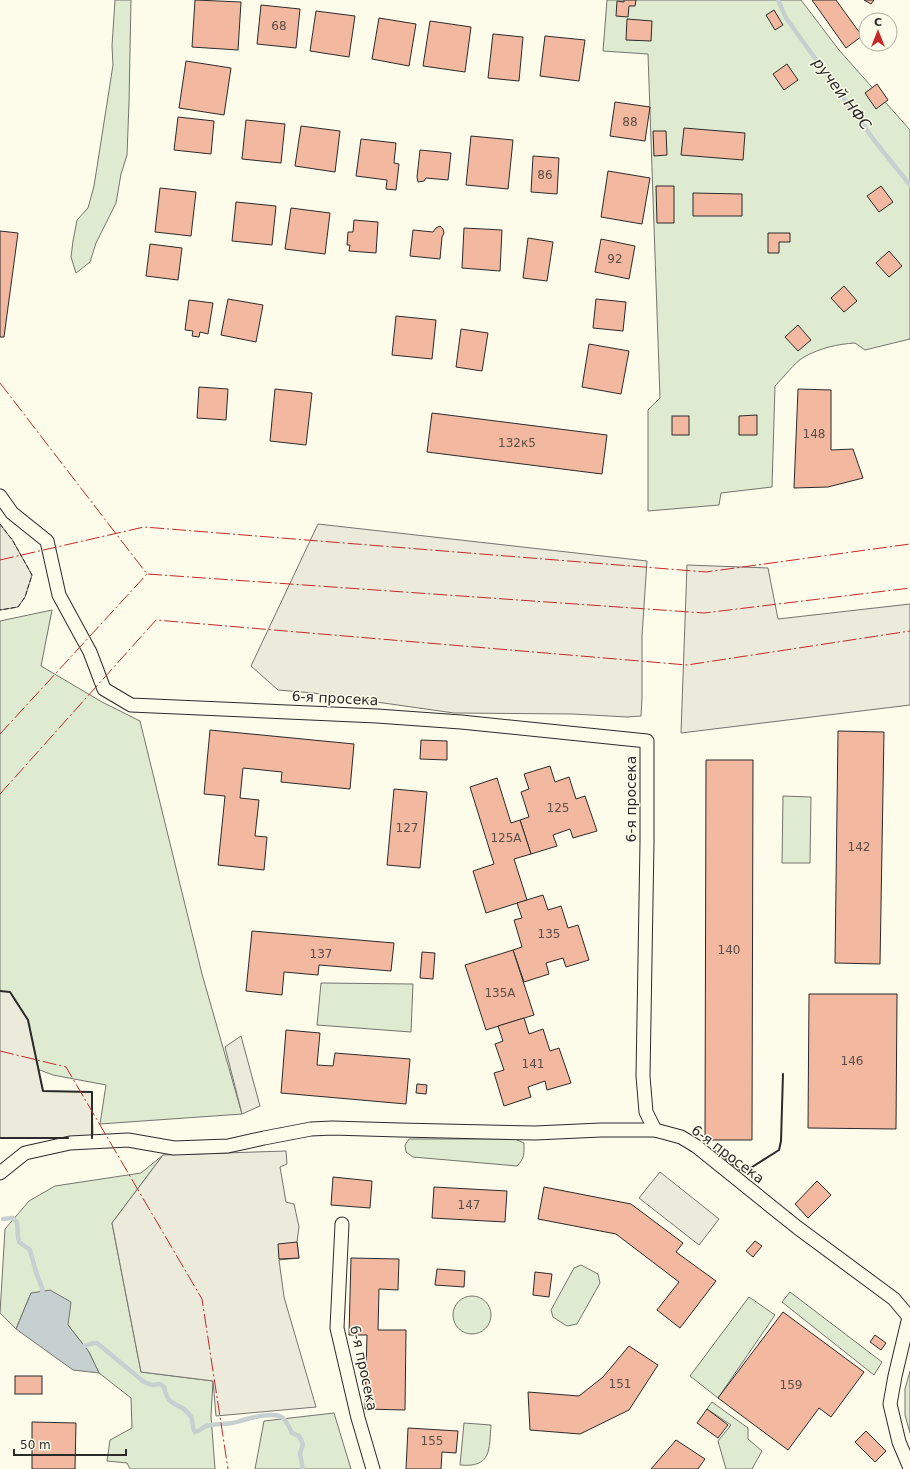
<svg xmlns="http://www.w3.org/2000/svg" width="910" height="1469" font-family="'DejaVu Sans',sans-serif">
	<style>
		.green { fill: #deebd1; stroke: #74746e }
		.parking { fill: #eceadb; stroke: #74746e }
		.water { fill: #c7d0d0; stroke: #74746e }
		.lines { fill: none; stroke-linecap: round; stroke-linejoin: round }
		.stream { stroke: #c7d0d0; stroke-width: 4.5 }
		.building { fill: #f2b8a0; stroke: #2b2b2b }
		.street-casing { stroke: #2b2b2b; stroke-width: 15 }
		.street { stroke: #fdfbea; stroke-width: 13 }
		.fence { stroke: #2b2b2b; stroke-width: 1; stroke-dasharray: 5 2; stroke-linecap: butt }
		.wall { stroke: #2b2b2b; stroke-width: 2 }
		.power { stroke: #c62828; stroke-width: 1; stroke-dasharray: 14 3 2 3; stroke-linecap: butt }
		.labels { text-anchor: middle; stroke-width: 3; stroke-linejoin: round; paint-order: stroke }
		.number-label { font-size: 12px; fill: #5d4e48 }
		.street-label { font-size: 14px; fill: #2b2b2b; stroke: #fdfbea }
		.water-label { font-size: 15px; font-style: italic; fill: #2b2b2b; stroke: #fdfbea }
	</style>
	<rect width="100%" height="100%" fill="#fdfbea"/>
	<g class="green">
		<path d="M 115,0 L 131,0 L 129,103 L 127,155 L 121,174 L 116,203 L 96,243 L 90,262 L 76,273 L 71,257 L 73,241 L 77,220 L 88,208 L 94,186 L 113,65 L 112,46 Z"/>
		<path d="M 607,0 L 801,0 L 839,50 L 910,130 L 910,339 L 865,350 L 855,343 C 838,344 820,348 804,357 C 794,363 783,378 775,386 L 772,487 L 721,493 L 719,505 L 648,511 L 648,410 L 660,398 L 648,54 L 603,51 Z"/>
		<path d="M 52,610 L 41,666 L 102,702 L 140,721 L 202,974 L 242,1114 L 100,1124 L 106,1085 L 53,1075 L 0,1055 L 0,621 Z"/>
		<path d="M 783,796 L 811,797 L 810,863 L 782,863 Z"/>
		<path d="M 321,983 L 413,984 L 411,1032 L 317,1025 Z"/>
		<path d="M 409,1139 L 515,1139 L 524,1143 C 524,1153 525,1158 517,1166 L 413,1157 L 406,1152 L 405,1145 Z"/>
		<path d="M 163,1155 L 112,1223 L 141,1372 L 213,1381 L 211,1416 L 215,1469 L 130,1469 L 127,1463 L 107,1461 L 110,1440 L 132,1428 L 131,1398 L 99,1373 L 89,1352 L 68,1325 L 31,1293 L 16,1329 L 0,1313 L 5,1229 L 29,1201 L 55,1186 L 141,1173 Z"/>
		<path d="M 581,1265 L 598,1274 L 600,1283 L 577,1324 L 567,1326 L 553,1317 L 551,1310 L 574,1268 Z"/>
		<path d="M 790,1292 L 882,1362 L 874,1375 L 782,1302 Z"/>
		<circle cx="472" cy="1315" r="19"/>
		<path d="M 749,1297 L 775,1315 L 718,1398 L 690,1376 Z"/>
		<path d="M 910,1371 L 910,1433 L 905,1415 L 905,1389 Z"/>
		<path d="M 712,1402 L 748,1428 L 748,1439 L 762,1451 L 752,1469 L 726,1469 L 718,1441 L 731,1425 L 707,1409 Z"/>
		<path d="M 334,1413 L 351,1469 L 255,1469 L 264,1421 Z"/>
		<path d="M 464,1423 L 491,1425 C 489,1449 492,1468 460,1465 Z"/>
	</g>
	<g class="parking">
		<path d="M 0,524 L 13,541 L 32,575 L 25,597 L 18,607 L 0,610 Z"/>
		<path d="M 318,524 L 647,561 L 642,636 L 642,698 L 641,716 L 627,717 L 573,714 L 454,713 L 313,693 L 278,690 L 251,666 Z"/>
		<path d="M 687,565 L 768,568 L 778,619 L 910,604 L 910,705 L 681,733 Z"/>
		<path d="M 0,991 L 10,992 L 28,1020 L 43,1091 L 92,1092 L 93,1138 L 0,1138 Z"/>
		<path d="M 241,1036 L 260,1106 L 242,1114 L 225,1047 Z"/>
		<path d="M 286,1151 L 287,1164 L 280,1167 L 286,1202 L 294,1204 L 299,1227 L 297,1242 L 299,1258 L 279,1260 L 284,1297 L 316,1407 L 216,1416 L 213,1381 L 141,1372 L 112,1223 L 163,1155 Z"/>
		<path d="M 660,1172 L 719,1219 L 699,1245 L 639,1198 Z"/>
	</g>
	<path class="water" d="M 50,1290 L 71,1302 L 68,1325 L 89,1352 L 99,1373 L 73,1370 L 16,1329 L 31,1293 Z"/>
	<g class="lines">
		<g class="stream">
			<path d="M 778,0 L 786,18 L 874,140 L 910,185"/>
			<path d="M 3,1219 L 12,1218 L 17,1222 L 18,1237 L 19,1242 L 30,1250 L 36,1272 L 42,1288 L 43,1297"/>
			<path d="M 80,1347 C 86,1347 90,1342 97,1343 L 144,1382 L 152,1385 L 160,1384 L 164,1387 C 169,1411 181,1400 191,1417 C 193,1421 192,1428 195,1432 C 200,1431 202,1428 206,1426 C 217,1423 230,1425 240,1421 C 250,1418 274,1411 283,1418 C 288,1423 289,1427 292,1433 L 299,1436 L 303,1444 L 300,1454 L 303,1469"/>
		</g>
	</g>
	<g class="building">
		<path d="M 195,0 L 241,2 L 238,50 L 192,47 Z"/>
		<path d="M 624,0 L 636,0 L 635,6 L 629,6 L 628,17 L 616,16 L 617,1 L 624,2 Z"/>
		<path d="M 812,0 L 836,0 L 862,36 L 846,48 Z"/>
		<path d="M 864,0 L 874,0 L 871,4 Z"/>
		<path d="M 261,5 L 300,9 L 296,48 L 257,44 Z"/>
		<path d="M 774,10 L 783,25 L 775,30 L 766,15 Z"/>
		<path d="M 316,11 L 355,16 L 349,57 L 310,51 Z"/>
		<path d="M 379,18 L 416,24 L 409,66 L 372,59 Z"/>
		<path d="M 627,19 L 652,21 L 651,41 L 626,40 Z"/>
		<path d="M 430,21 L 471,27 L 465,72 L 423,66 Z"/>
		<path d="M 493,34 L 523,37 L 519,81 L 488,78 Z"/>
		<path d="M 545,36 L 585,40 L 579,81 L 540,76 Z"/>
		<path d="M 186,61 L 231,68 L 224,115 L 179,108 Z"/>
		<path d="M 787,64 L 798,80 L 784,90 L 773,74 Z"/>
		<path d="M 877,84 L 888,100 L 876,109 L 865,93 Z"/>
		<path d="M 615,102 L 650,107 L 645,141 L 610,136 Z"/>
		<path d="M 178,117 L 214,121 L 211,154 L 174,150 Z"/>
		<path d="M 246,120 L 285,124 L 281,163 L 242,159 Z"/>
		<path d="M 301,126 L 340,131 L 335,172 L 295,166 Z"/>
		<path d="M 684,128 L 745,133 L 743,160 L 681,155 Z"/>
		<path d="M 653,131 L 666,131 L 667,155 L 654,156 Z"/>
		<path d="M 471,136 L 513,140 L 508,189 L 466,185 Z"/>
		<path d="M 361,139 L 396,143 L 394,163 L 399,164 L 396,190 L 386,189 L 387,180 L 356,176 Z"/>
		<path d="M 420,150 L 451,153 L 448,180 L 426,178 L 424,181 L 418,182 L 417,177 Z"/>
		<path d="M 533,156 L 559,158 L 557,194 L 531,192 Z"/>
		<path d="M 608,171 L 650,178 L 642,224 L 601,217 Z"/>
		<path d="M 656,186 L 674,186 L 674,223 L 657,223 Z"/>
		<path d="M 881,186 L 893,202 L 879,212 L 867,196 Z"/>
		<path d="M 160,188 L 196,192 L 191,236 L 155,232 Z"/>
		<path d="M 693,193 L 742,194 L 742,216 L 693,216 Z"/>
		<path d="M 236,202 L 276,206 L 272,245 L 232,241 Z"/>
		<path d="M 291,208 L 330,213 L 325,254 L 285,249 Z"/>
		<path d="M 354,220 L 378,222 L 376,253 L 349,251 L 350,245 L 347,245 L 348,232 L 353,232 Z"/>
		<path d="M 440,226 L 443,229 L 444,233 L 442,237 L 440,259 L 410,256 L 413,230 L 433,232 L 436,228 Z"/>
		<path d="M 464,228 L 502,230 L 500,271 L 462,268 Z"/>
		<path d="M 0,231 L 18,233 L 4,337 L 0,337 Z"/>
		<path d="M 768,233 L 790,233 L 790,242 L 779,242 L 779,253 L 768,253 Z"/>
		<path d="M 528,238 L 553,242 L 547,281 L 523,278 Z"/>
		<path d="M 601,239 L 635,246 L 629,279 L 595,272 Z"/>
		<path d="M 150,244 L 182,248 L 178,280 L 146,276 Z"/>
		<path d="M 889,251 L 902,266 L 889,277 L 876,263 Z"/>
		<path d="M 844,286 L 857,301 L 844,312 L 831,298 Z"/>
		<path d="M 228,299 L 263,305 L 256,342 L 221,335 Z"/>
		<path d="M 596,299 L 626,302 L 623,331 L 593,328 Z"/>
		<path d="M 189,300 L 213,303 L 208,334 L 200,332 L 199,337 L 192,336 L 193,331 L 185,330 Z"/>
		<path d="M 396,316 L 436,320 L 432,359 L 392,355 Z"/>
		<path d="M 798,325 L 811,340 L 798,351 L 785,337 Z"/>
		<path d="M 461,329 L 488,333 L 482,371 L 456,367 Z"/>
		<path d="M 589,344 L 629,351 L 621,394 L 582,387 Z"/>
		<path d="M 199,387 L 228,389 L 226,420 L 197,418 Z"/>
		<path d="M 275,389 L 312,393 L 306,445 L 270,441 Z"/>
		<path d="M 798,389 L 831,390 L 831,450 L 853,449 L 863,478 L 828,487 L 794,488 Z"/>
		<path d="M 432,413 L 607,435 L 602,474 L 427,452 Z"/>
		<path d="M 757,415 L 757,435 L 739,435 L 739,416 Z"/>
		<rect x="672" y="416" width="17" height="19"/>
		<path d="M 210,730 L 354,744 L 350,789 L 281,782 L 282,772 L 243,768 L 240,798 L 259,800 L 255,836 L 267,837 L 264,870 L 218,865 L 225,796 L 204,794 Z"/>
		<path d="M 838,731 L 884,732 L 880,964 L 835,963 Z"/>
		<path d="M 421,740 L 447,741 L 447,760 L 420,759 Z"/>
		<path d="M 706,760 L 753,760 L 752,1140 L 705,1140 Z"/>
		<path d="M 550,766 L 555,782 L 569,777 L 576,799 L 585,796 L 597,831 L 573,838 L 570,829 L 553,835 L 557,846 L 531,854 L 520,820 L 529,817 L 521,792 L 529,789 L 524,774 Z"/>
		<path d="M 497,778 L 511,823 L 520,820 L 531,854 L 514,859 L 527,900 L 486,913 L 473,871 L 494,864 L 470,787 Z"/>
		<path d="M 394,789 L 427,792 L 420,868 L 387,865 Z"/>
		<path d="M 543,895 L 548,910 L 561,906 L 568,928 L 578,925 L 589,960 L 566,967 L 563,958 L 546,963 L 549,974 L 524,982 L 513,950 L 522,947 L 514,920 L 522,918 L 517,903 Z"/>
		<path d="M 252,931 L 394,943 L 391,971 L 319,965 L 318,975 L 284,972 L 282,995 L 246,991 Z"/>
		<path d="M 513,950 L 534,1015 L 486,1030 L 465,965 Z"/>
		<path d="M 422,952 L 435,953 L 433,979 L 420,978 Z"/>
		<path d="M 809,994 L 897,994 L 896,1129 L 808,1128 Z"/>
		<path d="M 524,1018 L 529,1034 L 543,1029 L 550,1051 L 559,1048 L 571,1083 L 547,1090 L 545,1081 L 528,1087 L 531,1097 L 504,1106 L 494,1073 L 504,1070 L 495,1044 L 503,1041 L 498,1026 Z"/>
		<path d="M 286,1030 L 320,1033 L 317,1065 L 333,1066 L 335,1053 L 410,1059 L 406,1104 L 281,1093 Z"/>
		<path d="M 417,1084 L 427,1085 L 426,1094 L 416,1093 Z"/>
		<path d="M 333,1177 L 372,1181 L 370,1208 L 331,1205 Z"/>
		<path d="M 817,1181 L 831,1195 L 808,1218 L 795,1204 Z"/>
		<path d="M 434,1187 L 507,1191 L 505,1222 L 432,1218 Z"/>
		<path d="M 544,1187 L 631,1204 L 683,1243 L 676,1252 L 716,1281 L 680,1328 L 657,1310 L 679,1282 L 616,1234 L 538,1219 Z"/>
		<path d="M 755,1241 L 762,1246 L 753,1257 L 746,1251 Z"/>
		<path d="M 297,1242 L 299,1258 L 279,1259 L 278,1244 Z"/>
		<path d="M 351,1258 L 399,1259 L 398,1290 L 379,1289 L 378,1330 L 406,1330 L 405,1410 L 365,1409 L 367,1335 L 349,1335 Z"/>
		<path d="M 437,1269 L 465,1271 L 464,1287 L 435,1285 Z"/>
		<path d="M 535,1272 L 552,1274 L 549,1297 L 533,1295 Z"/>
		<path d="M 783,1312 L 864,1372 L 831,1417 L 819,1408 L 788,1450 L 718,1398 Z"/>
		<path d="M 875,1335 L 886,1343 L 881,1350 L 870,1342 Z"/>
		<path d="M 629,1346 L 658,1365 L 629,1410 L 580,1434 L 530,1430 L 528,1392 L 579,1396 L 603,1377 Z"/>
		<rect x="15" y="1376" width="27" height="18"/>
		<path d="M 707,1409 L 728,1425 L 718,1438 L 697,1423 Z"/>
		<path d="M 32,1422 L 76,1423 L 75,1469 L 32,1469 Z"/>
		<path d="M 408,1428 L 458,1431 L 456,1453 L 442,1452 L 441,1469 L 406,1469 Z"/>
		<path d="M 866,1431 L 886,1451 L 875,1462 L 855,1442 Z"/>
		<path d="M 676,1440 L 705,1459 L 698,1469 L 651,1469 Z"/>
	</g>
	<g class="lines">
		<g class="street-casing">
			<g id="street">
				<path d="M 0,496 L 12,513 L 47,541 L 59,595 L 90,652 L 104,689 L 131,705 L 377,716 L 461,722 L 647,741 L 647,842 L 643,1076 L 646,1112 L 655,1130 L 681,1137 L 696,1146 L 798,1228 L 894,1299 L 909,1317 L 895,1376 L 890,1404 L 899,1442 L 910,1468"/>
				<path d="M 0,1173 L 25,1153 L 70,1143 L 128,1140 L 174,1148 L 228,1146 L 264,1138 L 311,1129 L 332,1128 L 400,1130 L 535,1133 L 601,1130 L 655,1130"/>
				<path d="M 342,1224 L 337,1328 L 358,1418 L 373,1469"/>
			</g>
		</g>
		<use href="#street" class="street"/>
		<path class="fence" d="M 0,524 L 13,541 L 32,575 L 25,597 L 18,607 L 0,610"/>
		<g class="wall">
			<path d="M 0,991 L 10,992 L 28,1020 L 43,1091 L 92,1092 L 92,1138"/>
			<path d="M 0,1138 L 68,1138"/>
			<path d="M 716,1151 L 740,1170 L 749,1169 L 779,1150 L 781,1141 L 783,1074"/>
		</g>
		<g class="power">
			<path d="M 0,383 L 147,574 L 704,613 L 910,588"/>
			<path d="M 0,560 L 144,527 L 706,572 L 910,544"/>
			<path d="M 0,734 L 147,574"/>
			<path d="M 0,794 L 156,620 L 687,665 L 910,631"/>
			<path d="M 0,1051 L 66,1067 L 202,1299 L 228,1469"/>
		</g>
	</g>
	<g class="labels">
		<g class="number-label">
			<text x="279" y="30">68</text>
			<text x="630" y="126">88</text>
			<text x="545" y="179">86</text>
			<text x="615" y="263">92</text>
			<text x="814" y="438">148</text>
			<text x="517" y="447">132к5</text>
			<text x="558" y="812">125</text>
			<text x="407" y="832">127</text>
			<text x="506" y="842">125А</text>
			<text x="859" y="851">142</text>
			<text x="549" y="938">135</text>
			<text x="729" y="954">140</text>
			<text x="321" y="958">137</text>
			<text x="500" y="997">135А</text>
			<text x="852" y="1065">146</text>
			<text x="533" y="1068">141</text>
			<text x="469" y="1209">147</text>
			<text x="620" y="1388">151</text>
			<text x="791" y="1389">159</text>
			<text x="432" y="1445">155</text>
		</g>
		<g class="street-label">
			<text transform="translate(335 698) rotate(3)" y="5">6-я просека</text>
			<text transform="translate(631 799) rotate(-90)" y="5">6-я просека</text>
			<text transform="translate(728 1154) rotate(37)" y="5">6-я просека</text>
			<text transform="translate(364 1368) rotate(78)" y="5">6-я просека</text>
		</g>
		<g class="water-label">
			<text transform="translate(842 94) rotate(53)" y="5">ручей НФС</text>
		</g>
	</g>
	<g transform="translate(878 32)"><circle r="19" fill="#fdfbea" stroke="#a9a89e"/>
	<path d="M0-3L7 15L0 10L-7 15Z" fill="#c62828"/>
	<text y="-6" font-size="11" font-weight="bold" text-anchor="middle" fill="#2b2b2b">С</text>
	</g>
	<path d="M14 1449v6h112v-6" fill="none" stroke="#2b2b2b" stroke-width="2"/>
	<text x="20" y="1449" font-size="12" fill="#2b2b2b" stroke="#fdfbea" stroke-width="3" paint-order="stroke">50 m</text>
</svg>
